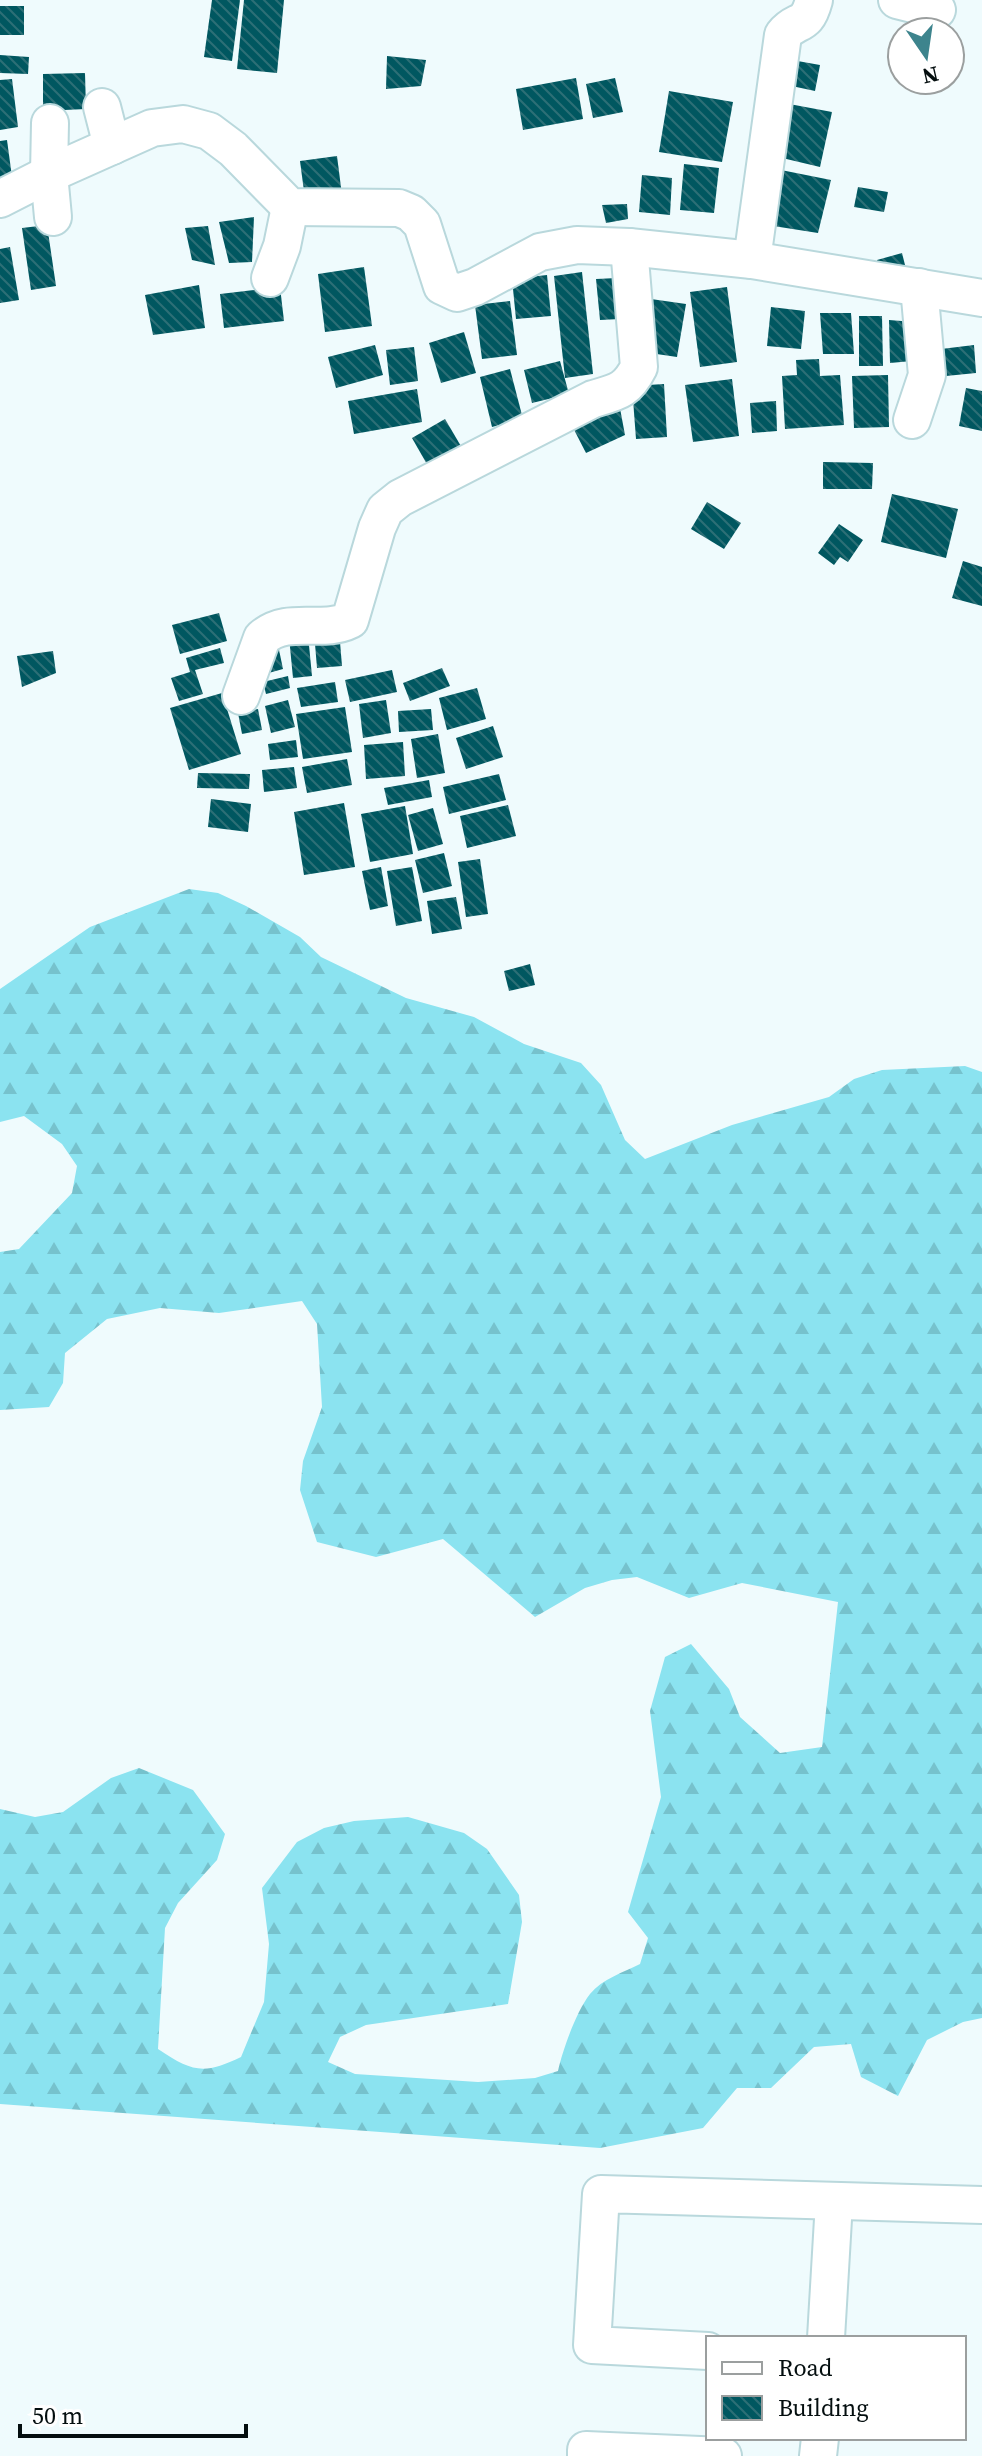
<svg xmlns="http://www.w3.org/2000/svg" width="982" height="2456" font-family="'Source Serif 4',serif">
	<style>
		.forest { fill: url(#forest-firs) }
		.building { fill: url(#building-back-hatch) }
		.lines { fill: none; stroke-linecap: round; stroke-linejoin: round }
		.minor-casing { stroke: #b9d8dc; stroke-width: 40 }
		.minor { stroke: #fff; stroke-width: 36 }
	</style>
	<defs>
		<pattern id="forest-firs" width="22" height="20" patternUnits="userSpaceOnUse" patternTransform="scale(2)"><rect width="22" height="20" fill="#8be3f0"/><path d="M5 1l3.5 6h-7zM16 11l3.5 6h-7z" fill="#76c2cd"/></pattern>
		<pattern id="building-back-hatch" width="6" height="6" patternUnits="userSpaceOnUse" patternTransform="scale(2)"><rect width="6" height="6" fill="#005760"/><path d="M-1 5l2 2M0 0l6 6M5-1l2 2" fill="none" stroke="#2d6f76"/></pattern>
	</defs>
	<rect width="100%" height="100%" fill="#effbfd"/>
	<path class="forest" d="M 189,889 L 218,893 L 246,906 L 300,937 L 321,957 L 406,998 L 474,1017 L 524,1044 L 581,1063 L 601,1085 L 625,1140 L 645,1159 L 732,1125 L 829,1097 L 854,1079 L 882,1070 L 965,1066 L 982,1072 L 982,2018 L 963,2022 L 927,2040 L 898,2096 L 861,2077 L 851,2044 L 814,2047 L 771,2088 L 737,2088 L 703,2128 L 600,2148 L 0,2104 L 0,1809 L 35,1817 L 63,1812 L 111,1778 L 139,1768 L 193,1790 L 225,1834 L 217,1860 L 178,1903 L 165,1928 L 158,2049 C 192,2072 204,2075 241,2057 L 264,2002 L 269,1944 L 262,1888 L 297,1842 L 324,1828 L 354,1821 L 408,1817 L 464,1833 L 487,1849 L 519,1895 L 522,1922 L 508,2004 L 366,2025 L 340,2037 L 328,2062 L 355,2074 L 478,2082 L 535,2078 L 558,2071 C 563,2049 576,2012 590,1994 C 602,1979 624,1972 640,1964 L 648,1938 L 628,1912 L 661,1797 L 650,1711 L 665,1657 L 691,1644 L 729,1689 L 740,1717 L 780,1753 L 822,1747 L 838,1602 L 742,1583 L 689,1598 L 637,1577 L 612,1580 L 585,1588 L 535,1617 L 443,1539 L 376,1557 L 317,1542 L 300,1490 L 303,1461 L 322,1407 L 317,1324 L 302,1301 L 219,1313 L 160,1308 L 107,1319 L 65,1353 L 63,1383 L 49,1407 L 0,1410 L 0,1252 L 19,1249 L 72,1193 L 77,1166 L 62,1144 L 24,1116 L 0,1122 L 0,989 L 90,927 Z"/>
	<g class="building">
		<path d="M 212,0 L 240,0 L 232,61 L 204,57 Z"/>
		<path d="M 244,0 L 284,0 L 277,73 L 237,69 Z"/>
		<rect x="0" y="6" width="24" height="29"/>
		<path d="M 950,40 L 962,42 L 950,58 Z"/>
		<path d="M 0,55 L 29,57 L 28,74 L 0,73 Z"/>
		<path d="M 387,56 L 426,60 L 421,86 L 386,89 Z"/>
		<path d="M 792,60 L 820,65 L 815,91 L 787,85 Z"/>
		<path d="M 85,73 L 86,109 L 43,111 L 43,74 Z"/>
		<path d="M 576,78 L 583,119 L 523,130 L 516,89 Z"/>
		<path d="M 615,78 L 623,112 L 593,118 L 586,84 Z"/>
		<path d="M 12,79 L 18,127 L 0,130 L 0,80 Z"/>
		<path d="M 669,91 L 733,102 L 722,162 L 659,152 Z"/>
		<path d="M 784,103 L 832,112 L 820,167 L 778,157 Z"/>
		<path d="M 7,140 L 12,177 L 0,179 L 0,141 Z"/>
		<path d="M 337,156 L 342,195 L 305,199 L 300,161 Z"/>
		<path d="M 684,164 L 719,168 L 714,213 L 680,210 Z"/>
		<path d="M 776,169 L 831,180 L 818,233 L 767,225 Z"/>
		<path d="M 642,175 L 672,178 L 670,215 L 639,212 Z"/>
		<path d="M 858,187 L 888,192 L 884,212 L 854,207 Z"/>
		<path d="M 627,204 L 628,219 L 606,223 L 602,205 Z"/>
		<path d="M 254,217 L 252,262 L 229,263 L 219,222 Z"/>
		<path d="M 47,225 L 56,286 L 31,290 L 22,228 Z"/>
		<path d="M 208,226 L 215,265 L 192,260 L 185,228 Z"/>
		<path d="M 10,247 L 19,300 L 0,303 L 0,249 Z"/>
		<path d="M 902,253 L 907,273 L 880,273 L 877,260 Z"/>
		<path d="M 364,267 L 372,326 L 325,332 L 318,274 Z"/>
		<path d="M 582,272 L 593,374 L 565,378 L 554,276 Z"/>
		<path d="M 547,275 L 551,316 L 516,319 L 512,279 Z"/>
		<path d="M 617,278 L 620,319 L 600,320 L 596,279 Z"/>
		<path d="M 199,285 L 205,328 L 153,335 L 145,295 Z"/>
		<path d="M 280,287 L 284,321 L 224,328 L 220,294 Z"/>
		<path d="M 727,287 L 737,362 L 700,367 L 690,292 Z"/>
		<path d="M 651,299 L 686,304 L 677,357 L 643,352 Z"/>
		<path d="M 510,301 L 517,355 L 482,359 L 475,305 Z"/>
		<path d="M 771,307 L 805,311 L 801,349 L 767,346 Z"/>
		<path d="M 820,313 L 851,313 L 854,354 L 823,354 Z"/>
		<path d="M 859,316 L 882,316 L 883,366 L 859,366 Z"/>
		<path d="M 889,320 L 914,322 L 912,361 L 890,363 Z"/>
		<path d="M 464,332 L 476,373 L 441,383 L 429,343 Z"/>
		<path d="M 375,345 L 383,375 L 336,388 L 328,357 Z"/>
		<path d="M 974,345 L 976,373 L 936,377 L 933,350 Z"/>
		<path d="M 414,347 L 418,381 L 390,385 L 386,350 Z"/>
		<path d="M 819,359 L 820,376 L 840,375 L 844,425 L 785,429 L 782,376 L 797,375 L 796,360 Z"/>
		<path d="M 560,361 L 569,394 L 532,403 L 524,370 Z"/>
		<path d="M 510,369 L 523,419 L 492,427 L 480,377 Z"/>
		<path d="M 888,375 L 889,427 L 854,428 L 852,376 Z"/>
		<path d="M 732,379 L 739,436 L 693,442 L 685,385 Z"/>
		<path d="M 664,384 L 667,437 L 636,439 L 632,386 Z"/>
		<path d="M 966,388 L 982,391 L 982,431 L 959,426 Z"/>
		<path d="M 417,389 L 422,422 L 354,434 L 348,401 Z"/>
		<path d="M 776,401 L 777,431 L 752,433 L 750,403 Z"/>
		<path d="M 619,403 L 625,435 L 586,453 L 568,418 Z"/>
		<path d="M 445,419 L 465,453 L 432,473 L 412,438 Z"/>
		<path d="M 823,462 L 873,463 L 872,489 L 823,489 Z"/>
		<path d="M 892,494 L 958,509 L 946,558 L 881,542 Z"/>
		<path d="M 707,502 L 741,523 L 724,549 L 691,529 Z"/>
		<path d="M 839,524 L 863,540 L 848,562 L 840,557 L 834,565 L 818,553 Z"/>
		<path d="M 963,561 L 982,567 L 982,606 L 952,598 Z"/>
		<path d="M 219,613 L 227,641 L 180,654 L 172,625 Z"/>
		<path d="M 339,630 L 342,666 L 317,668 L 314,632 Z"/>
		<path d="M 308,635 L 312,676 L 293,678 L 289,637 Z"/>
		<path d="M 278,645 L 283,669 L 265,674 Z"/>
		<path d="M 220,648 L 224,663 L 195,670 L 203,694 L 179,701 L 171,678 L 190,672 L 186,658 Z"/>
		<path d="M 53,651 L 56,673 L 22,687 L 17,656 Z"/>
		<path d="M 442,668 L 450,686 L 410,701 L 403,683 Z"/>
		<path d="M 392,670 L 397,692 L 350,702 L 345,680 Z"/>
		<path d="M 288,676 L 290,688 L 266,694 L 263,682 Z"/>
		<path d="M 335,682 L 338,702 L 301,707 L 297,688 Z"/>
		<path d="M 477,688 L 486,719 L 447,730 L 439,698 Z"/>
		<path d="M 222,693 L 241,754 L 189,770 L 170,708 Z"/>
		<path d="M 288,700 L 295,727 L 271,733 L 265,706 Z"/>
		<path d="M 386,700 L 391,733 L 363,738 L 359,704 Z"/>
		<path d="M 345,707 L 352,752 L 303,759 L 296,714 Z"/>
		<path d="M 258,709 L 262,730 L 242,734 L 238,713 Z"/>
		<path d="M 431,709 L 433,730 L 399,732 L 398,711 Z"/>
		<path d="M 493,726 L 503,757 L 466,769 L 456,738 Z"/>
		<path d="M 438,734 L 445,773 L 417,778 L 411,739 Z"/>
		<path d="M 296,740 L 298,757 L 270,760 L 268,744 Z"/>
		<path d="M 403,742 L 405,776 L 366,779 L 364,745 Z"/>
		<path d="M 347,759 L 352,785 L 307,793 L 302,767 Z"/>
		<path d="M 294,767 L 297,788 L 264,792 L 262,770 Z"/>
		<path d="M 198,773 L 250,774 L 249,789 L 197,788 Z"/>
		<path d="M 499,774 L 506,800 L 449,814 L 443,787 Z"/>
		<path d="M 429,780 L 432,797 L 388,805 L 384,788 Z"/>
		<path d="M 211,799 L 251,804 L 248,832 L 208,827 Z"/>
		<path d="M 344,803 L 355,867 L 304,875 L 294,812 Z"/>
		<path d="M 508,805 L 516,836 L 467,848 L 460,816 Z"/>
		<path d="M 405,806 L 413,854 L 370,862 L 361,814 Z"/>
		<path d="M 433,808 L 443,844 L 418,851 L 408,815 Z"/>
		<path d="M 444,853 L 452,886 L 423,893 L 415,860 Z"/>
		<path d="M 480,859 L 488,914 L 466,917 L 458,862 Z"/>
		<path d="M 381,867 L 388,906 L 370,910 L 362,871 Z"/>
		<path d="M 412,867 L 422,921 L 396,926 L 387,871 Z"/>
		<path d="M 456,897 L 462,929 L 432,934 L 427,901 Z"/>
		<path d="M 530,964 L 535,985 L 509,991 L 504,971 Z"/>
	</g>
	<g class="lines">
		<g class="minor-casing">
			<g id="minor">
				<path d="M 897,0 L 937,10"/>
				<path d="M 102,107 L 112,146"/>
				<path d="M 50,123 L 49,174 L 53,217"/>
				<path d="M 0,199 L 49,174 L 152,128 L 183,124 L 209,131 L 233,149 L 290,207 L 399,208 L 411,213 L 422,224 L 442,286 L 457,293 L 475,287 L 540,252 L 577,245 L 629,247 L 752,260 L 982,298"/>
				<path d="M 752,260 L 783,35 C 797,17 806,30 814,0"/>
				<path d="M 270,278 L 282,246 L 290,207"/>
				<path d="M 912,420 L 927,375 L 919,287"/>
				<path d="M 241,696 L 262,638 C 288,615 322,634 350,620 L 377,528 L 385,510 L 400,498 L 593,399 C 617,392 627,391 639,367 L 629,247"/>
				<path d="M 826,2338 L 834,2202"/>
				<path d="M 708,2351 L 592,2345 L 601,2194 L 982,2205"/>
				<path d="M 586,2456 L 586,2450 L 723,2456"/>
				<path d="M 818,2456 L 820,2438"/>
			</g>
		</g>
		<use href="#minor" class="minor"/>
	</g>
	<rect x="706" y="2336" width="260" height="104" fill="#ffffff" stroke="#9b9f9f" stroke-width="2"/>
	<rect x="722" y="2362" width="40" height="12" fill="#ffffff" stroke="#9b9f9f" stroke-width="2"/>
	<text x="778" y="2376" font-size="24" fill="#040e0f">Road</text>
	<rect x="722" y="2396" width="40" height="24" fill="url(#building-back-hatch)" stroke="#9b9f9f" stroke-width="2"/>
	<text x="778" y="2416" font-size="24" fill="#040e0f">Building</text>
	<g transform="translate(926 56) rotate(167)"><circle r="38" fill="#ffffff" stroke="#9b9f9f" stroke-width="2"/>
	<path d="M0-6L14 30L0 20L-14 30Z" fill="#3d848d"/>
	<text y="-12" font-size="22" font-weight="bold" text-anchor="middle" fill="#040e0f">N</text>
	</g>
	<path d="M20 2424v12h226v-12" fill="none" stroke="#040e0f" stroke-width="4"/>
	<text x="32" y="2424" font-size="24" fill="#040e0f" stroke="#ffffff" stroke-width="6" paint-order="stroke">50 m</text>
</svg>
